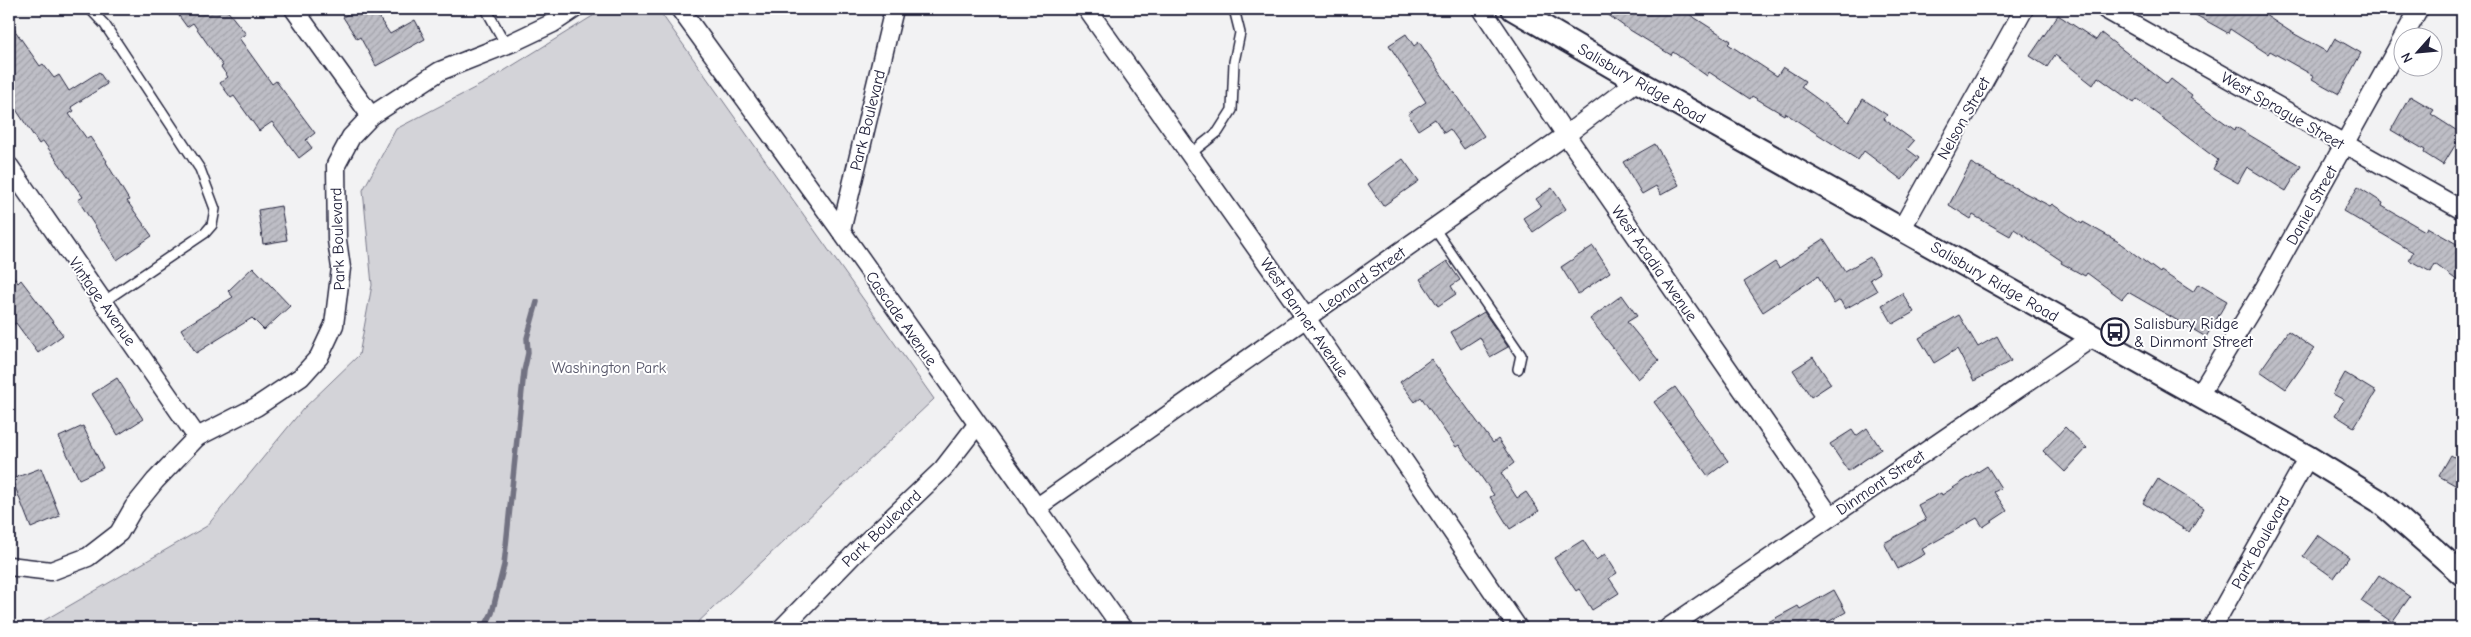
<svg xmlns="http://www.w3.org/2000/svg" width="2471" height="637" font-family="'Comic Neue',sans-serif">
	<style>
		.park { fill: #d3d3d8; stroke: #7a7a8a }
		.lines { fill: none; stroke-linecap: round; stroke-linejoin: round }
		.stream { stroke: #727282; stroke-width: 5.5 }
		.building { fill: url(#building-hatch); stroke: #22223b }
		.service-casing { stroke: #22223b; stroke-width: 12 }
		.minor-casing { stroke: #22223b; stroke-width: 21 }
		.tertiary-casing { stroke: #22223b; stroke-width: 26 }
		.service { stroke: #fff; stroke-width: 9 }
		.minor { stroke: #fff; stroke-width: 18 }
		.tertiary { stroke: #fff; stroke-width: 22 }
		.labels { text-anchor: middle; stroke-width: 4; stroke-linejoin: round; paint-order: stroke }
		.street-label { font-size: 16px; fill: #22223b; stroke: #fff }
		.poi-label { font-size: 16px; fill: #22223b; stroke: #fff; text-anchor: start }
		.park-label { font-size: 16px; fill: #57576a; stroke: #fff }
	</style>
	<defs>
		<pattern id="building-hatch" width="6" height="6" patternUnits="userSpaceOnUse" patternTransform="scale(1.25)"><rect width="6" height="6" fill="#bebec6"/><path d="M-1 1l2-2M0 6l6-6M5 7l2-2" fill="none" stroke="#a3a3ab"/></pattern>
	</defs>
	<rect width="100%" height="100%" fill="#f2f2f3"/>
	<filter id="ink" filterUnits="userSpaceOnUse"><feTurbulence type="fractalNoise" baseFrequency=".02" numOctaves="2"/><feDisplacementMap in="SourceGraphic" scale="10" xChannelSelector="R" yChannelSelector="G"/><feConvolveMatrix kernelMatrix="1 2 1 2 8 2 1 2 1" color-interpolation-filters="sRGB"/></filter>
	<g filter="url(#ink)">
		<path class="park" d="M 604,9 L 658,9 L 934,399 L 692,628 L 31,628 L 207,526 L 303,409 L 359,355 L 372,285 L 363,190 L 396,129 L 486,82 Z"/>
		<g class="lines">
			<path class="stream" d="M 484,628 L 492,613 L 504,565 L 524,371 L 528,353 L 527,338 L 537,302"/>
		</g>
		<g class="building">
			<path d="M 174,9 L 226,9 L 246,34 L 239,38 L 272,84 L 276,81 L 315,133 L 306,140 L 312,148 L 299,158 L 272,122 L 259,131 L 234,96 L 231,98 L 220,83 L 228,77 L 221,67 L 223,66 L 193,23 L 187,27 Z"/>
			<path d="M 356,9 L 373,9 L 390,34 L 415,20 L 425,39 L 376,66 L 360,37 L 357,39 L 343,17 Z"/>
			<path d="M 1600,9 L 1681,9 L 1731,41 L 1728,44 L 1777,76 L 1783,67 L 1805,81 L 1801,87 L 1849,122 L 1863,99 L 1887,115 L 1884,119 L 1914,141 L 1907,149 L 1919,158 L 1902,180 L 1864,151 L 1858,160 L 1785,113 L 1784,115 L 1752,96 L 1750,99 L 1709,72 L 1707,76 L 1673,52 L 1671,55 L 1625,27 Z"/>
			<path d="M 2185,9 L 2256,9 L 2291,32 L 2327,52 L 2335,38 L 2361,53 L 2339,94 L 2312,79 L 2314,76 L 2270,51 L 2268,54 L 2230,29 L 2228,33 Z"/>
			<path d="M 2058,15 L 2096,40 L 2101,33 L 2167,84 L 2171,79 L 2192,95 L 2190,98 L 2235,130 L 2236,127 L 2301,166 L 2286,191 L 2247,167 L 2238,183 L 2213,169 L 2218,160 L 2137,99 L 2134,103 L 2098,77 L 2093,85 L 2055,55 L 2047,67 L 2030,56 Z"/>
			<path d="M 9,22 L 40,66 L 43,64 L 54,78 L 59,75 L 69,91 L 99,72 L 107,84 L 71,107 L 74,111 L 69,114 L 87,139 L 90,137 L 107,161 L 106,162 L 129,200 L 127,201 L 152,236 L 117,260 L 78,200 L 83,197 L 43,141 L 39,144 L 9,99 Z"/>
			<path d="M 1406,34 L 1414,46 L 1419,42 L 1484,136 L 1464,149 L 1450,129 L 1444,133 L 1435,119 L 1418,130 L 1408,114 L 1426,102 L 1389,45 Z"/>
			<path d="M 2410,96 L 2434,110 L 2431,114 L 2462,134 L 2443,165 L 2424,153 L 2425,150 L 2391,130 Z"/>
			<path d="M 1655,144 L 1679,185 L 1661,195 L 1656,186 L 1642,194 L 1623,162 Z"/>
			<path d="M 1403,159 L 1419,181 L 1383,206 L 1368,184 Z"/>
			<path d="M 1971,163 L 2006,183 L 2050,206 L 2052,204 L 2082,224 L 2083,222 L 2117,241 L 2160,273 L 2161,271 L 2193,292 L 2198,284 L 2227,301 L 2206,337 L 2128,292 L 2122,299 L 2087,273 L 2085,276 L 2061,263 L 2062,261 L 2014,229 L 2010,236 L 1973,215 L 1971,219 L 1949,205 Z"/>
			<path d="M 2358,187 L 2383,203 L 2382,206 L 2425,231 L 2427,227 L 2462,247 L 2462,284 L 2435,264 L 2431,272 L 2409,260 L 2413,252 L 2343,211 Z"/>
			<path d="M 1552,188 L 1566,209 L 1533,232 L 1523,218 L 1541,206 L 1536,199 Z"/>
			<path d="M 281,206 L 287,240 L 263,244 L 258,210 Z"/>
			<path d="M 1824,239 L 1845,271 L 1870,257 L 1880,273 L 1870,279 L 1877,291 L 1845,309 L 1840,300 L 1834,304 L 1818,276 L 1763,312 L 1744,282 L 1775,262 L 1779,268 Z"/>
			<path d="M 1593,246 L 1610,272 L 1578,294 L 1561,267 Z"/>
			<path d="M 1447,261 L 1460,280 L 1451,286 L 1456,294 L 1438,306 L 1420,279 Z"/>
			<path d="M 253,267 L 290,306 L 264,330 L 252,318 L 196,353 L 181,329 L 233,297 L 228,291 Z"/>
			<path d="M 9,270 L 18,283 L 21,280 L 63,335 L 38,353 L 16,323 L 9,328 Z"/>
			<path d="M 1902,293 L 1914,312 L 1893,324 L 1882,305 Z"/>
			<path d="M 1622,295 L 1637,316 L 1627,322 L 1659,361 L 1638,379 L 1590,319 Z"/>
			<path d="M 1484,312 L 1508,347 L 1490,357 L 1480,337 L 1461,349 L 1451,332 Z"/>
			<path d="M 1959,315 L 1978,347 L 1997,336 L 2011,361 L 1974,381 L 1957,349 L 1934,363 L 1919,338 Z"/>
			<path d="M 2288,331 L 2314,349 L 2286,389 L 2260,371 Z"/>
			<path d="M 1813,357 L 1831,384 L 1811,397 L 1793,370 Z"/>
			<path d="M 1431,359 L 1493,443 L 1498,439 L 1514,463 L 1501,473 L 1517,498 L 1526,492 L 1539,511 L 1510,529 L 1490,497 L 1494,495 L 1459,445 L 1456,447 L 1421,397 L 1415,402 L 1400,382 Z"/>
			<path d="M 2345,373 L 2376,392 L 2354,427 L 2335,415 L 2344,400 L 2333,394 Z"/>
			<path d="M 117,378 L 143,419 L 118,435 L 92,394 Z"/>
			<path d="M 1675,387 L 1728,461 L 1708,476 L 1654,402 Z"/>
			<path d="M 83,426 L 103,468 L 79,479 L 59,437 Z"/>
			<path d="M 2065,427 L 2087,448 L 2065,472 L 2043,451 Z"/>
			<path d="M 1867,428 L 1881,449 L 1848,471 L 1830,444 L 1852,430 L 1856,436 Z"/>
			<path d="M 2451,455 L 2462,462 L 2462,489 L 2439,476 Z"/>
			<path d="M 1987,466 L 2001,488 L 1994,492 L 2007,511 L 1983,527 L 1977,518 L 1922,549 L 1925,554 L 1898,569 L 1884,543 L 1926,520 L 1918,505 L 1941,493 L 1942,495 Z"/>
			<path d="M 41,468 L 60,516 L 31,528 L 12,479 Z"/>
			<path d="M 2158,479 L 2204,508 L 2189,532 L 2143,503 Z"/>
			<path d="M 2318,535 L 2349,557 L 2334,578 L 2303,556 Z"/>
			<path d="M 1583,540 L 1596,560 L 1605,554 L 1617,573 L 1609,578 L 1619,593 L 1592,610 L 1579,589 L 1576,591 L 1554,558 Z"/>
			<path d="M 2379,575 L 2410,597 L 2392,622 L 2361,601 Z"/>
			<path d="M 1834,590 L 1846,612 L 1817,628 L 1757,628 L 1798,606 L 1800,609 Z"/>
		</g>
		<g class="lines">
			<g class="service-casing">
				<g id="service">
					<path d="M 90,9 L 105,25 L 200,169 L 215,209 L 212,225 L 205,233 L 103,302"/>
					<path d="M 486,9 L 506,45"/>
					<path d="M 1190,154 L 1218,132 L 1232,110 L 1234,62 L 1240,33 L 1234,9"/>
					<path d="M 1434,228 L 1521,355 L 1518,369"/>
				</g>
			</g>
			<g class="minor-casing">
				<g id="minor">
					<path d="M 294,9 L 371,116"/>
					<path d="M 680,9 L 841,231 L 1122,628"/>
					<path d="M 1087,9 L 1306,318 L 1518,628"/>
					<path d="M 1482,9 L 1566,135 L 1830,516"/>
					<path d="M 2105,9 L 2462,210"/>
					<path d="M 9,166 L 197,437"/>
					<path d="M 1902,228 L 2024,9"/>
					<path d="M 841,231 L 894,9"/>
					<path d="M 2198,397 L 2264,289 L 2419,9"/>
					<path d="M 1036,508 L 1566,135 L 1637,81"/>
					<path d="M 9,566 L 51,571 L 88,557 L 119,533 L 134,507 L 155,481 L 197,437 L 256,407 L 301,377 L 319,357 L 334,325 L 341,268 L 337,240 L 336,165 L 351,137 L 371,116 L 440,71 L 513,42 L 553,23 L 574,9"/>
					<path d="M 782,628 L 857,551 L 943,469 L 977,425"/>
					<path d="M 1668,628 L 2093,337"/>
					<path d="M 2212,628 L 2308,457"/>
				</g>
			</g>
			<g class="tertiary-casing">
				<path id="tertiary" d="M 1513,9 L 1637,81 L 2308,457 L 2379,501 L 2462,574"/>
			</g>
			<use href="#service" class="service"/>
			<use href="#minor" class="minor"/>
			<use href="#tertiary" class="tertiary"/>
		</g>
	</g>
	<defs>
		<g id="bus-ring" transform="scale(1.4375)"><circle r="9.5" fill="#fff" stroke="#22223b" stroke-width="1.5"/><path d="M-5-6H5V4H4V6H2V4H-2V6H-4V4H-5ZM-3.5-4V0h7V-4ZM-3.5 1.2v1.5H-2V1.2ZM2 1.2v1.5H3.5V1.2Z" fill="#22223b"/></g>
	</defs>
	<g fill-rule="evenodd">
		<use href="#bus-ring" x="2115" y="332"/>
	</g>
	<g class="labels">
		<g class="street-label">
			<text transform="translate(1642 83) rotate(30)" y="6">Salisbury Ridge Road</text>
			<text transform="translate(2283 110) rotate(30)" y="6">West Sprague Street</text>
			<text transform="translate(1963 118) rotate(-61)" y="6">Nelson Street</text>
			<text transform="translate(867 120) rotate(-76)" y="6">Park Boulevard</text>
			<text transform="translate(2311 205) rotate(-61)" y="6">Daniel Street</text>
			<text transform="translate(337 239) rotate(-92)" y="6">Park Boulevard</text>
			<text transform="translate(1655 263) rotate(55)" y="6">West Acadia Avenue</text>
			<text transform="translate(1362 279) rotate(-35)" y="6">Leonard Street</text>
			<text transform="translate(1995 281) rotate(30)" y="6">Salisbury Ridge Road</text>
			<text transform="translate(103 301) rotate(55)" y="6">Vintage Avenue</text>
			<text transform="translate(1305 317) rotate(55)" y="6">West Banner Avenue</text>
			<text transform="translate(902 318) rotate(55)" y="6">Cascade Avenue</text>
			<text transform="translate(1880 482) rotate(-34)" y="6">Dinmont Street</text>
			<text transform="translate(881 528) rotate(-44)" y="6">Park Boulevard</text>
			<text transform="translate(2260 542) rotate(-61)" y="6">Park Boulevard</text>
		</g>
		<g class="poi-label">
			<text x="2134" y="329">Salisbury Ridge<tspan x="2134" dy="18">&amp; Dinmont Street</tspan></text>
		</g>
		<g class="park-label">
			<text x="609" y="373">Washington Park</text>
		</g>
	</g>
	<rect width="2471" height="637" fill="none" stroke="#fff" stroke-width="30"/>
	<rect x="15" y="15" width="2441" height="607" fill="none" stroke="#22223b" stroke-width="2" filter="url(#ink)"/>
	<g transform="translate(2418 52) rotate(243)"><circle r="24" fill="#ffffff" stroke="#a7a7b1"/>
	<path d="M0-4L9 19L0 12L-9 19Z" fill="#22223b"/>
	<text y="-8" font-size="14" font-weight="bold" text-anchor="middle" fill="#22223b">N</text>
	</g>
</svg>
